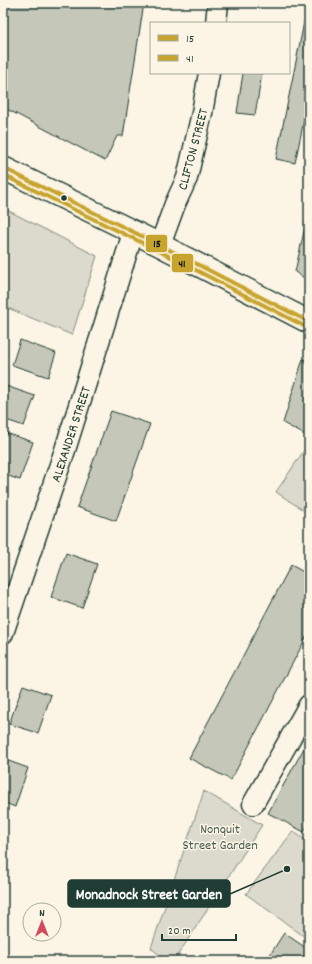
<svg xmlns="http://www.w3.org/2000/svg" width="312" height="964" font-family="Dekko,sans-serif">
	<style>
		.green { fill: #dcdacc; stroke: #7e8c80 }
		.building { fill: #c5c7b9; stroke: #1f3d34 }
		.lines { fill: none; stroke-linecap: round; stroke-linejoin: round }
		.minor-casing { stroke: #1f3d34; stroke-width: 23 }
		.secondary-casing { stroke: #1f3d34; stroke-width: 25 }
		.minor { stroke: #fcf5e5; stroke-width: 20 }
		.secondary { stroke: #fcf5e5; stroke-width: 22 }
		.bus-1-casing { stroke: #fcf5e5; stroke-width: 7 }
		.bus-2-casing { stroke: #fcf5e5; stroke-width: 7 }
		.bus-1 { stroke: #c7a42e; stroke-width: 4 }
		.bus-2 { stroke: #c7a42e; stroke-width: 4 }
		.bus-dot { fill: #1f3d34; stroke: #fcf5e5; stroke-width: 1.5 }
		.labels { text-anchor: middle; stroke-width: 3; stroke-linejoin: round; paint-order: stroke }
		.street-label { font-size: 14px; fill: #1f3d34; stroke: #fcf5e5 }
		.park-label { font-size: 14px; fill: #455c52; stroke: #fcf5e5 }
		.leader { fill: none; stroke: #1f3d34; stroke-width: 1.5 }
		.callout-dot { fill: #1f3d34; stroke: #fcf5e5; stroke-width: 1.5 }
		.callout { fill: #1f3d34; stroke: #1f3d34; stroke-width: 1.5 }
		.callout-label { font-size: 15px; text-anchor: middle; font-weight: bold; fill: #fff }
		.line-badge { stroke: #fcf5e5; stroke-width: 1.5 }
		.pale-badge-label { font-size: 11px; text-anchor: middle; font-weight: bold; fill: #111 }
	</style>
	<rect width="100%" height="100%" fill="#fcf5e5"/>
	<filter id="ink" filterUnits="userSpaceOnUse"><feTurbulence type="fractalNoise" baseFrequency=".025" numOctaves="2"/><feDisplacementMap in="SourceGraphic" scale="8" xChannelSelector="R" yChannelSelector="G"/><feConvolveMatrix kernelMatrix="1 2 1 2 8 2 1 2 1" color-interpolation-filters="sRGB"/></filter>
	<g filter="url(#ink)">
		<g class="green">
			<path d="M 3,208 L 97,256 L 72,335 L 3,306 Z"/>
			<path d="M 309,443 L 309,514 L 276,492 Z"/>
			<path d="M 204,791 L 262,825 L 174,961 L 167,961 L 151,948 Z"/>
			<path d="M 293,831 L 309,843 L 309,940 L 246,894 Z"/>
		</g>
		<g class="building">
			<path d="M 3,3 L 144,3 L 123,136 L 117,136 L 105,161 L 3,107 Z"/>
			<path d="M 308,3 L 309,96 L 295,163 L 276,159 Z"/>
			<path d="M 243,73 L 262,73 L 255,115 L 237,113 Z"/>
			<path d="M 309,209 L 309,281 L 295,272 Z"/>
			<path d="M 20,340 L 56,353 L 48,377 L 12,365 Z"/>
			<path d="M 303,359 L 309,363 L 309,428 L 305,435 L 283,423 Z"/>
			<path d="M 6,386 L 35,396 L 24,426 L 3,419 L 3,394 Z"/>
			<path d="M 111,411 L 150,424 L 116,521 L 77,507 Z"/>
			<path d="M 3,432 L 33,442 L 20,480 L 3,474 Z"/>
			<path d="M 66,553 L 97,564 L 82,608 L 51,597 Z"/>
			<path d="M 291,565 L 309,575 L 309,632 L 231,780 L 189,758 Z"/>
			<path d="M 23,685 L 51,695 L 38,733 L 9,724 Z"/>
			<path d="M 309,739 L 309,823 L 304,832 L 268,813 Z"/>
			<path d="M 3,759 L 28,768 L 15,807 L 3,802 Z"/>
			<path d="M 284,933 L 309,950 L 309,961 L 266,961 Z"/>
		</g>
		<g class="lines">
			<g class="minor-casing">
				<g id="minor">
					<path d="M 216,23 L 218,3"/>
					<path d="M 160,245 L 175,204 L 187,178 L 202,113 L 209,73"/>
					<path d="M 3,633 L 65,450 L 133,233"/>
					<path d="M 253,804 L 309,705"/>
				</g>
			</g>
			<g class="secondary-casing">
				<path id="secondary" d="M 3,168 L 160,245 L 309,322"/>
			</g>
			<use href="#minor" class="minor"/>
			<use href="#secondary" class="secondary"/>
			<g class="bus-1-casing">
				<path id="bus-1" d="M 3,168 L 160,245 L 309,322"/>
			</g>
			<g class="bus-2-casing">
				<path id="bus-2" d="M 3,175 L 157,250 L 306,327"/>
			</g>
			<use href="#bus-1" class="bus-1"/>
			<use href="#bus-2" class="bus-2"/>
		</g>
	</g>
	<circle class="bus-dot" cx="64" cy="198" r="3.5"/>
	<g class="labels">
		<g class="street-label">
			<text transform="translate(192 149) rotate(-75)" y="5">CLIFTON STREET</text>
			<text transform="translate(70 434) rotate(-72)" y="5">ALEXANDER STREET</text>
		</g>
		<g class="park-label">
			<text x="220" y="833">Nonquit<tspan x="220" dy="16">Street Garden</tspan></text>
		</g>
	</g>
	<path class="leader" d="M287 869L230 894"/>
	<circle class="callout-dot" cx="287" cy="869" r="4"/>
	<rect class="callout" x="68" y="880" width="162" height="27" rx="4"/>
	<g class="callout-label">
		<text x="149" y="899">Monadnock Street Garden</text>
	</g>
	<g class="line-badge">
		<rect x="145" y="234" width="23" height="19" rx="4" fill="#c7a42e"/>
		<rect x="171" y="253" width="23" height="20" rx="4" fill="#c7a42e"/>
	</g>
	<g class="pale-badge-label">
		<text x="157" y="247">15</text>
		<text x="182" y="267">41</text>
	</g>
	<rect width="312" height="964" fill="none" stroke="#fcf5e5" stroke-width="16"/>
	<rect x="8" y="8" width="296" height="948" fill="none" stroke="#1f3d34" stroke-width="1.5" filter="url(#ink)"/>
	<rect x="150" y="22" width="140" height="52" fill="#fcf5e5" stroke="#a4ab9e"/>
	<rect x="158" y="35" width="20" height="6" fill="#c7a42e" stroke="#a4ab9e"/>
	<text x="186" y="42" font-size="12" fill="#1f3d34">15</text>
	<rect x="158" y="55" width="20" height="6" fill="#c7a42e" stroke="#a4ab9e"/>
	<text x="186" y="62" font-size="12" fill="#1f3d34">41</text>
	<g transform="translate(42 922)"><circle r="19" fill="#fcf5e5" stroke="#a4ab9e"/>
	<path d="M0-3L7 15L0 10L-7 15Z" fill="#d1495b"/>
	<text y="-6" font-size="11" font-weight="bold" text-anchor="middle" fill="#1f3d34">N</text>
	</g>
	<path d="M162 934v6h74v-6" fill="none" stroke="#1f3d34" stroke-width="2"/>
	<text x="168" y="934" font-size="12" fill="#1f3d34" stroke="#fcf5e5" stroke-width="3" paint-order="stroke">20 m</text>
</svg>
